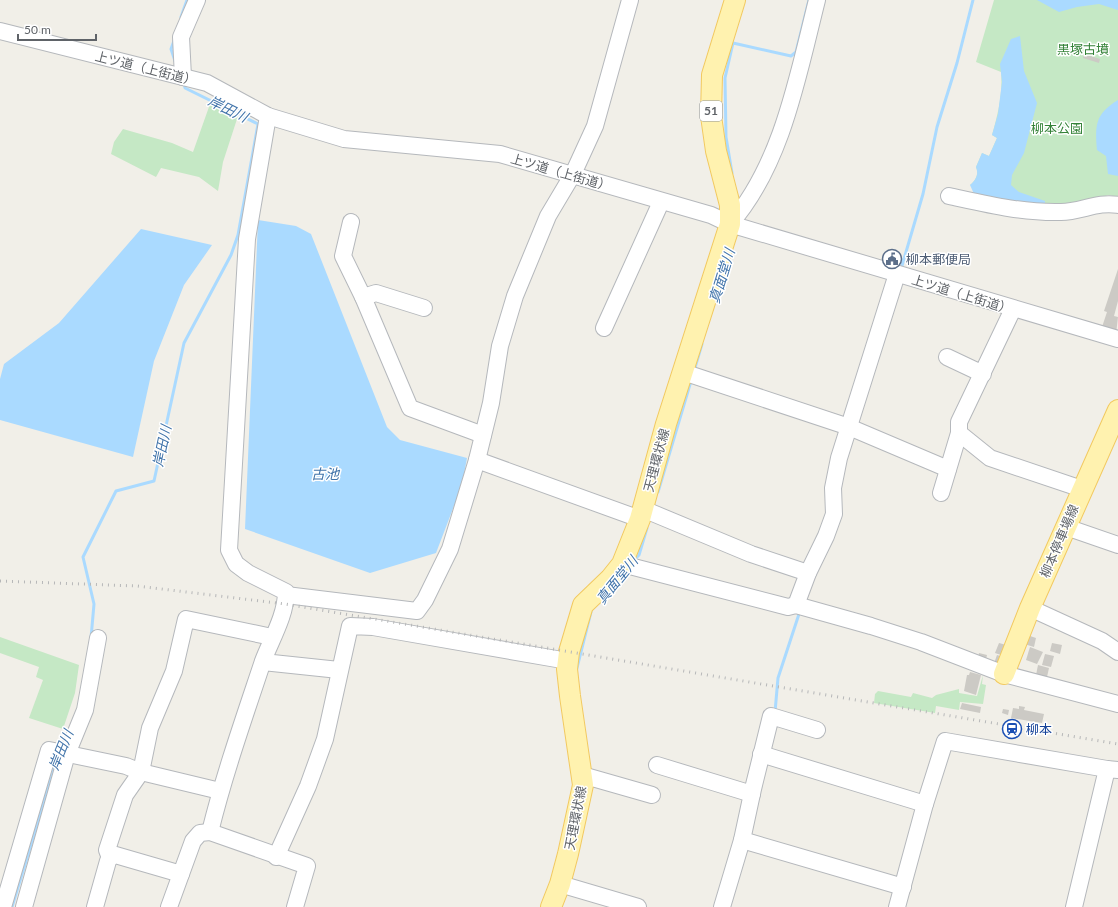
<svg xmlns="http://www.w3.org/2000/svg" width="1118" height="907" font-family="Lato,'Noto Sans JP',sans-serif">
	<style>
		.green { fill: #c5e8c5 }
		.water { fill: #aadaff }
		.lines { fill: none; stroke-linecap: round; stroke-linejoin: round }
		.stream { stroke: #aadaff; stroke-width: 3 }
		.building { fill: #cccac5 }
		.minor-casing { stroke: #b5b8bc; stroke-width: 18 }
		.major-casing { stroke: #f2c960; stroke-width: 22 }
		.minor { stroke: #fff; stroke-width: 16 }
		.major { stroke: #fff2af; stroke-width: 20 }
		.rail { stroke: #b6b7b8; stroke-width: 3; stroke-dasharray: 1 5; stroke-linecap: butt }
		.labels { text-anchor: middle; stroke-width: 3; stroke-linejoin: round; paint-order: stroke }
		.shield { fill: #fff; stroke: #8f9295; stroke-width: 1 }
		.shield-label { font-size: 12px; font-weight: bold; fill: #5f6368 }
		.park-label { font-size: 13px; fill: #348238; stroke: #fff }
		.street-label { font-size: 13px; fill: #5f6368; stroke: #fff }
		.service-label { font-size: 13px; fill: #4e5e75; stroke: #fff; text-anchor: start }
		.transit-label { font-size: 13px; fill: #164399; stroke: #fff; text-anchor: start }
		.water-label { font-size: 14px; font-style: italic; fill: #4174aa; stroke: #fff }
	</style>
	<rect width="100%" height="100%" fill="#f1efe8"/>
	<g class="green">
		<path d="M 994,0 L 1118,0 L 1118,197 L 1108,195 L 1091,202 L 1045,210 L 970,185 C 976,180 979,174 976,167 L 982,153 L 989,156 L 997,138 L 992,135 C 998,114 1003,93 1001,72 L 976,62 Z"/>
		<path d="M 210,104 L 238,116 L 223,162 L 218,191 L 199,177 L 161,168 L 156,177 L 111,154 L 114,142 L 123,129 L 172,143 L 193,152 Z"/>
		<path d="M 0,637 L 79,665 L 75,693 L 63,729 L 29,718 L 43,680 L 36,677 L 39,667 L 0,653 Z"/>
		<path d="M 983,675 L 982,684 L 986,685 L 983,704 L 960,702 L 959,710 L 936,706 L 935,713 L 874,703 L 875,694 L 878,691 L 911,697 L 913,693 L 932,698 L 936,695 L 959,689 L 959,693 L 977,696 Z"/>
	</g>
	<g class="water">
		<path d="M 1037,0 L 1118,0 L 1118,10 L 1099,4 L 1077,7 L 1059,12 Z"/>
		<path d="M 1020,36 L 1024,71 L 1037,103 L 1024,153 L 1012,175 L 1011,185 L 1019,192 L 1045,201 L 1045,210 L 974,194 L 970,185 C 976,180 979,174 976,167 L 982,153 L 989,156 L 997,138 L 992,135 L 998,114 L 1002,82 L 1000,64 L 1011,39 Z"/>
		<path d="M 1118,100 L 1118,176 L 1108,174 L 1106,156 L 1097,150 C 1095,125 1095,114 1118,100 Z"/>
		<path d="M 258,220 L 296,226 L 311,234 L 387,427 L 400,440 L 467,458 L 462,485 L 436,553 L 370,573 L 245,529 Z"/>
		<path d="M 141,229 L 212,245 L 184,285 L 154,361 L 133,457 L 0,420 L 0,379 L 4,364 L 59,323 Z"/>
	</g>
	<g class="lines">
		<g class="stream">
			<path d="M 181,17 L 187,0"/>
			<path d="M 175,38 L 171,49 L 175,61"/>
			<path d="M 732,173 L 726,137 L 725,78 L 733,43 L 791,56 L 796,52 L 809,0"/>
			<path d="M 901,269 L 923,194 L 937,127 L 957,63 L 973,0"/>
			<path d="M 694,371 L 702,344"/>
			<path d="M 658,492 L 691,381"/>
			<path d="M 633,561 L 639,555 L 647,528"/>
			<path d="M 91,638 L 94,604 L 83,557 L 116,491 L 154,481 L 184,343 L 231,255 L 238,235 L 258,124 L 185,88 L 184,83"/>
			<path d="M 576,672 L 591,612"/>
			<path d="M 775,712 L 778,678 L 799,614"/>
			<path d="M 12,907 L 58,756"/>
		</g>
	</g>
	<g class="building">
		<path d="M 1084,54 L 1100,59 L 1099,63 L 1083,58 Z"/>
		<path d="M 1118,269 L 1118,301 L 1114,316 L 1118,317 L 1116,334 L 1102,327 L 1107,312 L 1104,311 Z"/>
		<path d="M 1024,634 L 1036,638 L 1034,647 L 1021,643 Z"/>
		<path d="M 999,643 L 1010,646 L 1007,657 L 995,653 Z"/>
		<path d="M 1052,643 L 1062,645 L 1060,654 L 1050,651 Z"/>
		<path d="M 1030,647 L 1043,652 L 1037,664 L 1026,660 Z"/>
		<path d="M 979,653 L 987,655 L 985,664 L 977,662 Z"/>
		<path d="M 1045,654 L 1054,656 L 1051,667 L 1042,665 Z"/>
		<path d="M 997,655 L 1006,658 L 993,666 Z"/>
		<path d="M 1038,665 L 1049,668 L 1047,677 L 1036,675 Z"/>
		<path d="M 970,672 L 981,675 L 976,695 L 964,691 L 967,675 L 969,675 Z"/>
		<path d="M 962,703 L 981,707 L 980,713 L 960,709 Z"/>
		<path d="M 1019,706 L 1025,707 L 1024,710 L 1044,714 L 1042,723 L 1011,718 L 1013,708 L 1019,709 Z"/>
		<path d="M 1003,709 L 1009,710 L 1008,715 L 1002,713 Z"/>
	</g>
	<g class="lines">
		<g class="minor-casing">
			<g id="minor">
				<path d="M 0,31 L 207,83 L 268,116 L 344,139 L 500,154 L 711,215 L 730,224 L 1118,339"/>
				<path d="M 183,77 L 181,37 L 197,0"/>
				<path d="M 949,196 C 986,204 1022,213 1061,212 C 1081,212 1098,201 1118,205"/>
				<path d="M 351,222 L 343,256 L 363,297 L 410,408 L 483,435"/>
				<path d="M 730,224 C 782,165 798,75 817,0"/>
				<path d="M 363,297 L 376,293 L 424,308"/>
				<path d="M 604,328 L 661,202"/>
				<path d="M 947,357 L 983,374"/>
				<path d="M 683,372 L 849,427 L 948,469"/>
				<path d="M 959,433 L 990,458 L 1082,489"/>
				<path d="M 477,460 L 640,519"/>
				<path d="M 941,493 L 959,433 L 959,422 L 1013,309"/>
				<path d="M 643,509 L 751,554 L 808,573"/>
				<path d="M 1066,527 L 1118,545"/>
				<path d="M 622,564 L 788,607 L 796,605 L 871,626 L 921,642 L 1004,674 L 1118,704"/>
				<path d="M 286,595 L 417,611 L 425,600 L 450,549 L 477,460 L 491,403 L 500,346 L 515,296 L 548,216 L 573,174 L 595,126 L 630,0"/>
				<path d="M 796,605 L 808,573 L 826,536 L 834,514 L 833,488 L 839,458 L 897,274"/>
				<path d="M 1030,608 L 1102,641 L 1118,652"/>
				<path d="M 263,662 L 339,670"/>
				<path d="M 761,754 L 925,804"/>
				<path d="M 657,765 L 752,794"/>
				<path d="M 582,775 L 652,795"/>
				<path d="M 210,832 C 224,775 244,718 263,661 C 271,640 286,615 286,592 L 248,573 L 236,564 L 229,550 L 247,239 L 268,116"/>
				<path d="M 742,840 L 903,887"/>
				<path d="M 276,857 L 308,786 L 325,739 L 350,626 L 373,627 L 568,661"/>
				<path d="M 110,858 L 107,850 L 125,795 L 141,772 L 150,728 L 174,671 L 186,619 L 272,637"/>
				<path d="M 560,884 L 638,907"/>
				<path d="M 3,907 L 49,750 L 126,766 L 141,772 L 220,791"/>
				<path d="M 24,907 L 67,754 L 85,710 L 98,638"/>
				<path d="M 95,907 L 108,861 L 112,854 L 181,874"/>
				<path d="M 169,907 L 193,841 L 200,833 L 210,832 L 307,866 L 295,907"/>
				<path d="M 722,907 L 742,840 L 753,789 L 771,716 L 817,730"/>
				<path d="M 897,907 L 925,804 L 945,741 L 1107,769"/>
				<path d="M 1074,907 L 1107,769 L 1118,770"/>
			</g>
		</g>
		<g class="major-casing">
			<g id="major">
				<path d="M 1004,674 L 1030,608 L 1118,410"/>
				<path d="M 551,907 L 560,884 L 568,854 L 583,785 L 570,696 L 567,669 L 569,652 L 583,605 L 610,579 L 622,564 L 640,519 L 666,424 L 730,224 L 730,205 L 716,151 L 711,116 L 712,75 L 735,0"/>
			</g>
		</g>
		<use href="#minor" class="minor"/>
		<use href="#major" class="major"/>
		<path class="rail" d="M 0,581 L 137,586 L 285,604 L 1118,744"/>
	</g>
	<defs>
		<g id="civic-ring" transform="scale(1)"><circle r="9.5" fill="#fff" stroke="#5c6f8a" stroke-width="1.5"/><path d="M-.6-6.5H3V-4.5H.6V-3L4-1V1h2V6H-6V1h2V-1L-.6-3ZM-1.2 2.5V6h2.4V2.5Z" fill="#5c6f8a"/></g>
		<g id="station-ring" transform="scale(1)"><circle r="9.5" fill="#fff" stroke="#1a4fb4" stroke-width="1.5"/><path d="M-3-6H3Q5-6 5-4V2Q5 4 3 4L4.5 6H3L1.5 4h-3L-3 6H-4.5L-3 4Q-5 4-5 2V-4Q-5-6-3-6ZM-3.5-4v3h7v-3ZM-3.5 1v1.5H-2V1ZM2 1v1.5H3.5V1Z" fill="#1a4fb4"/></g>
	</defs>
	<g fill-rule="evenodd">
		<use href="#civic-ring" x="892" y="259"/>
		<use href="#station-ring" x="1012" y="729"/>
	</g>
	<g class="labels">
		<rect class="shield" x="700" y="101" width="22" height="20" rx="3"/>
		<g class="shield-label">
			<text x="711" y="115">51</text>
		</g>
		<g class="park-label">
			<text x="1083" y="54">黒塚古墳</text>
			<text x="1057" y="133">柳本公園</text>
		</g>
		<g class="street-label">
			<text transform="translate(146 68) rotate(14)" y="5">上ツ道（上街道）</text>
			<text transform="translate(561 172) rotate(16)" y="5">上ツ道（上街道）</text>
			<text transform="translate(962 294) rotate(17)" y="5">上ツ道（上街道）</text>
			<text transform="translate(656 460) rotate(-75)" y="5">天理環状線</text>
			<text transform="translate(1059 541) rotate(-67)" y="5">柳本停車場線</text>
			<text transform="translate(575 818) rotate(-79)" y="5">天理環状線</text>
		</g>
		<g class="service-label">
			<text x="906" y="264">柳本郵便局</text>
		</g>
		<g class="transit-label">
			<text x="1026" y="734">柳本</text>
		</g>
		<g class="water-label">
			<text transform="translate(228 109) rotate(26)" y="5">岸田川</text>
			<text transform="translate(722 276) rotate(-73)" y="5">真面堂川</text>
			<text transform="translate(162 446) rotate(-78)" y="5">岸田川</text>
			<text x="325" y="479">古池</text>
			<text transform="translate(617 580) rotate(-51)" y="5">真面堂川</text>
			<text transform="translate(61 750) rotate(-68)" y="5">岸田川</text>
		</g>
	</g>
	<path d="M18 34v6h78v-6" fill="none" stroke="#5f6368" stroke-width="2"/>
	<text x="24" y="34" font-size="12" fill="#5f6368" stroke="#ffffff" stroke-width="3" paint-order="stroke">50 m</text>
</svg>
